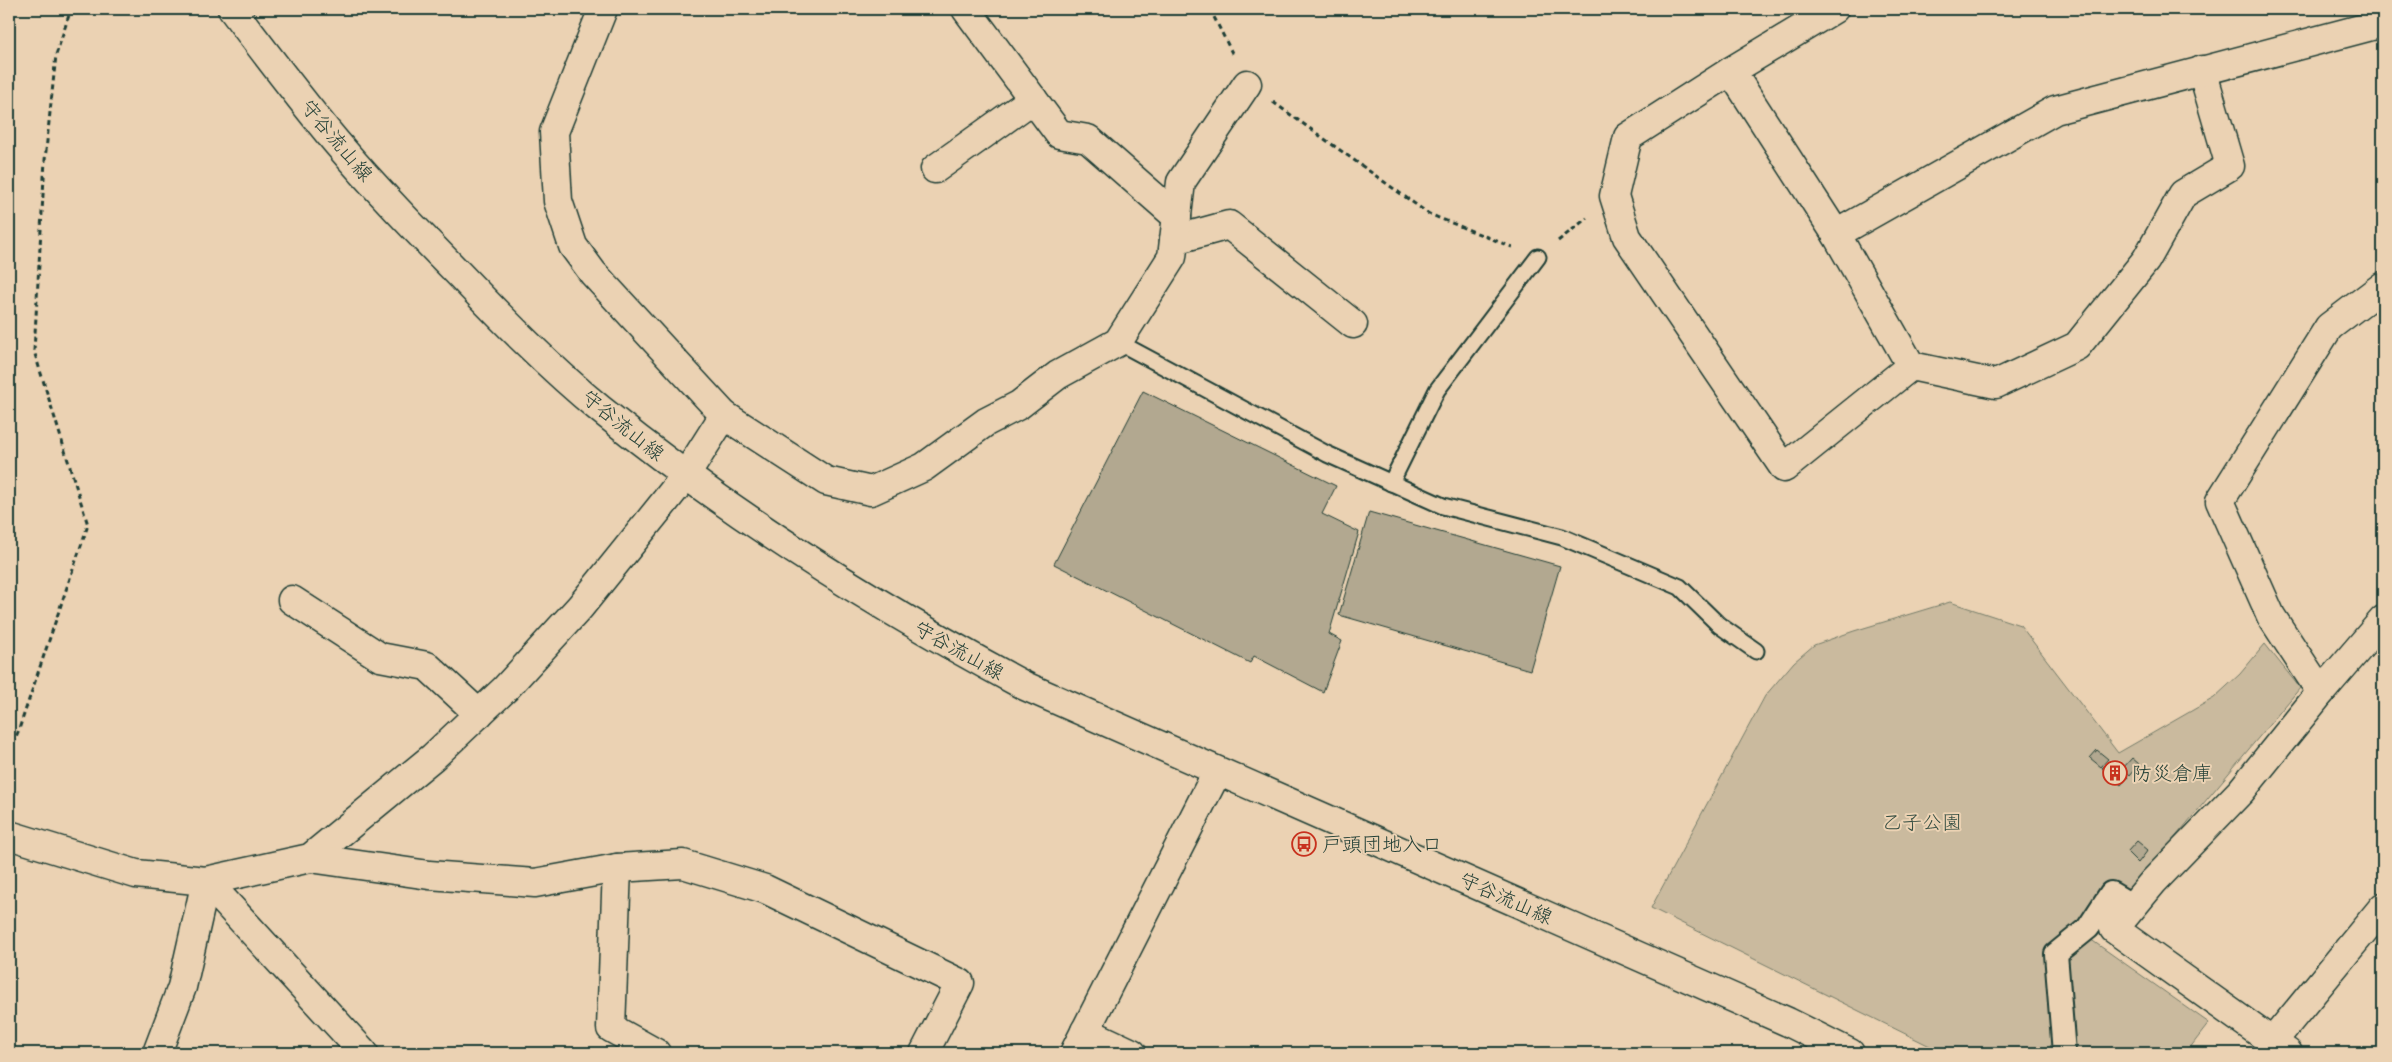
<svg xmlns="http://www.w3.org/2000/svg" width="2392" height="1062" font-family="'Indie Flower','Klee One',sans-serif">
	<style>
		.green { fill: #caba9e; stroke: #747c69 }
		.building { fill: #b2a890; stroke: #1f3d34 }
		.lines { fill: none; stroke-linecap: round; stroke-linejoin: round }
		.service-casing { stroke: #1f3d34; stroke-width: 19 }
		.pedestrian-casing { stroke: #1f3d34; stroke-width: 26 }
		.minor-casing { stroke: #1f3d34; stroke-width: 31 }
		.tertiary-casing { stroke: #1f3d34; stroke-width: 31 }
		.primary-casing { stroke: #1f3d34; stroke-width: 31 }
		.path { stroke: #1f3d34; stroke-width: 3; stroke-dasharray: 5 4; stroke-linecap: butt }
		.service { stroke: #ebd2b3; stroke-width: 15 }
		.pedestrian { stroke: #ebd2b3; stroke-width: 22 }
		.minor { stroke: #ebd2b3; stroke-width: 28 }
		.tertiary { stroke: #ebd2b3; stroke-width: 28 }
		.primary { stroke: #ebd2b3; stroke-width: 28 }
		.labels { text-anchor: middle; stroke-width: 4; stroke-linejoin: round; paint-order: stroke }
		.street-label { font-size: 20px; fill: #1f3d34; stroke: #ebd2b3 }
		.poi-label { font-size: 20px; fill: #1f3d34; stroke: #ebd2b3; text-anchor: start }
		.park-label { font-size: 20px; fill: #304a3f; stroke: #ebd2b3 }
	</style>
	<rect width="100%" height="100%" fill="#ebd2b3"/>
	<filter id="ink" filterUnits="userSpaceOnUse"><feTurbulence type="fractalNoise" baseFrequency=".02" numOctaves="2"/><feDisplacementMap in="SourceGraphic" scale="10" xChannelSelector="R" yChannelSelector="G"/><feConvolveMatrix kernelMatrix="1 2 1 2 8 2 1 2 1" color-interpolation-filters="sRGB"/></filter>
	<g filter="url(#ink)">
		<path class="green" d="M 1950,602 L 2020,625 L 2118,753 L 2214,698 L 2240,674 L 2265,644 L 2300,688 L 2090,939 L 2209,1023 L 2186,1053 L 1944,1053 L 1651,908 L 1765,696 L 1794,662 L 1814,645 L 1854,631 Z"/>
		<g class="building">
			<path d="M 1143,391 L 1336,486 L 1322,514 L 1359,532 L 1329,634 L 1342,641 L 1323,692 L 1254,656 L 1250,663 L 1054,564 Z"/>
			<path d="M 1369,512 L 1560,566 L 1530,670 L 1339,615 Z"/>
			<path d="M 2097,750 L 2108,759 L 2101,767 L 2090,758 Z"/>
			<path d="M 2132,758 L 2139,764 L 2130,775 L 2123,768 Z"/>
			<path d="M 2109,761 L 2128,777 L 2121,785 L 2102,768 Z"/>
			<path d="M 2137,841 L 2148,850 L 2138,863 L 2127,852 Z"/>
		</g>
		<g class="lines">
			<g class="service-casing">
				<g id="service">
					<path d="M 1118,342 L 1327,454 L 1443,506 L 1562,537 L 1680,587 L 1719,625 L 1756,651"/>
					<path d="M 1391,483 L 1437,390 L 1538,257"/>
				</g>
			</g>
			<g class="pedestrian-casing">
				<path id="pedestrian" d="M 2064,1053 L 2056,954 L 2088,928 L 2111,893 L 2133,906"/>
			</g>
			<g class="minor-casing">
				<g id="minor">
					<path d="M 966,9 L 1059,134 L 1088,139 L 1177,217"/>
					<path d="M 1834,9 L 1731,71 L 1628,137 L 1614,196 L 1627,237 L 1784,468 L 1911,366"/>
					<path d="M 1731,71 L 1836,234 L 1911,366 L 1996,384 L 2077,346 L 2146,260 L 2183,194 L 2230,166 L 2202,70"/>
					<path d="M 935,169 L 1033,99"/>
					<path d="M 1836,234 L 2055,110 L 2383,23"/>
					<path d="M 1174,240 L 1229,225 L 1353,324"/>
					<path d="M 724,415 L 826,481 L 871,491 L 924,467 L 986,422 L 1019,405 L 1058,375 L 1118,342 L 1172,257 L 1181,182 L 1247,84"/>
					<path d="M 292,600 L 380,657 L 427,666 L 479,714"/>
					<path d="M 2321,692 L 2271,616 L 2220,501 L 2329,327 L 2383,286"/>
					<path d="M 9,835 L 136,874 L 206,881 L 310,858 L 433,757 L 505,689 L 580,607 L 663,504 L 686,475 L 724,415 L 593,273 L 573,246 L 558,201 L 554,132 L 603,9"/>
					<path d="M 310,858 L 429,875 L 535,883 L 617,868"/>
					<path d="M 206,881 L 364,1053"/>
					<path d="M 1085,1031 L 1132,1053"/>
					<path d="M 2273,1041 L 2383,907"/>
					<path d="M 157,1053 L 182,987 L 206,881"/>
					<path d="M 656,1053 L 611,1028 L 617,868 L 683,864 L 765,889 L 960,983 L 924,1053"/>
					<path d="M 2288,1053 L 2114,929 L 2153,882 L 2241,791 L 2321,692 L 2383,620"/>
				</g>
			</g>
			<g class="tertiary-casing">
				<path id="tertiary" d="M 1074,1053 L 1217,772"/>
			</g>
			<g class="primary-casing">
				<path id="primary" d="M 232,9 C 266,54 300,99 336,142 C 375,188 417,231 459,274 C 504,321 550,368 600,409 C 732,516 876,606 1025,686 L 1788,1022 L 1850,1053"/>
			</g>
			<g class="path">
				<path d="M 1210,9 L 1233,55"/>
				<path d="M 1273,102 L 1429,214 L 1512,247"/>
				<path d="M 1558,241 L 1587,218"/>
				<path d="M 9,752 L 18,732 L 88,525 L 34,351 L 45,160 L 56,55 L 71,9"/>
			</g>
			<use href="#service" class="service"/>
			<use href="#pedestrian" class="pedestrian"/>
			<use href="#minor" class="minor"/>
			<use href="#tertiary" class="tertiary"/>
			<use href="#primary" class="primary"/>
		</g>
	</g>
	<defs>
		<g id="building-ring" transform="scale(1.25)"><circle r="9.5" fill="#ebd2b3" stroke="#c8321e" stroke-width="1.5"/><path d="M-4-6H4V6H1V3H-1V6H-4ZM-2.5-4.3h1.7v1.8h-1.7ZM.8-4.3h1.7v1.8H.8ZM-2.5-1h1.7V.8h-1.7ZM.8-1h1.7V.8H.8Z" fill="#c8321e"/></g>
		<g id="bus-ring" transform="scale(1.25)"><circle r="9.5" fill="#ebd2b3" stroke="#c8321e" stroke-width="1.5"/><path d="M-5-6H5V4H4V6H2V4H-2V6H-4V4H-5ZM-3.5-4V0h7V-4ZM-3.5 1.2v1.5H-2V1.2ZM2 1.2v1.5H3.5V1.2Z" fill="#c8321e"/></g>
	</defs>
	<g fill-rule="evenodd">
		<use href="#building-ring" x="2115" y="773"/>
		<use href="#bus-ring" x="1304" y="844"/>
	</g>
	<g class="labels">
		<g class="street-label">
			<text transform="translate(337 140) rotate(50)" y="7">守谷流山線</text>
			<text transform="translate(623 425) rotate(39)" y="7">守谷流山線</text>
			<text transform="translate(959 650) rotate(29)" y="7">守谷流山線</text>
			<text transform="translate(1506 898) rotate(24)" y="7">守谷流山線</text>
		</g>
		<g class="poi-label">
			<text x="2132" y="780">防災倉庫</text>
			<text x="1322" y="851">戸頭団地入口</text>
		</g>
		<g class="park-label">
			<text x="1922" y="829">乙子公園</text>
		</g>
	</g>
	<rect width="2392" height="1062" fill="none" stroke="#ebd2b3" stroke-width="30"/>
	<rect x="15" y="15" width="2362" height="1032" fill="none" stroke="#1f3d34" stroke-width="2" filter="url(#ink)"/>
</svg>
